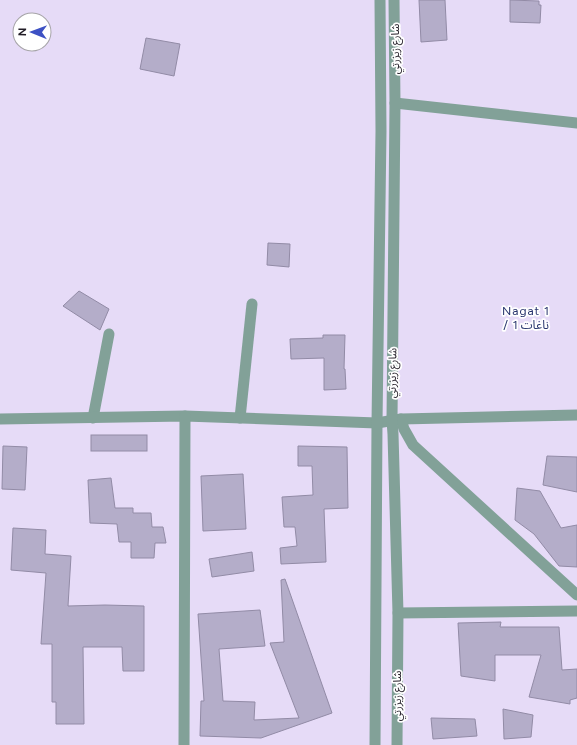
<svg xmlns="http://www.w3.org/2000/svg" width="577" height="745" font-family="Figtree,'Noto Sans Arabic',sans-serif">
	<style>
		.building { fill: #b4adc9; stroke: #928ba6 }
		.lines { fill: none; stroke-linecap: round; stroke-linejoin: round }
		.minor { stroke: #82a198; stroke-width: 11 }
		.tertiary { stroke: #82a198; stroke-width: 11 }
		.labels { text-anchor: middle; stroke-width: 3.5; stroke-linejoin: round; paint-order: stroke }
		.street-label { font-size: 11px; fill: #211c26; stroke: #fff }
		.neighbourhood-label { font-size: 12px; letter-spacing: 1px; fill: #26336c; stroke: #fff }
	</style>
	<rect width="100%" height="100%" fill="#e6dbf7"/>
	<g class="building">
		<path d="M 419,0 L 445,0 L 447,40 L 421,42 Z"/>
		<path d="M 510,0 L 539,1 L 539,5 L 541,5 L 540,23 L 510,22 Z"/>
		<path d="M 146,38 L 180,44 L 174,76 L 140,69 Z"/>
		<path d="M 268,243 L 290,244 L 289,267 L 267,265 Z"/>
		<path d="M 79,291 L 109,309 L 100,330 L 63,306 Z"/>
		<path d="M 323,335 L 345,335 L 344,369 L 345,369 L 346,389 L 324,390 L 324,358 L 291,359 L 290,339 L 323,338 Z"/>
		<rect x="91" y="435" width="56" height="16"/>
		<path d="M 3,446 L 27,447 L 25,490 L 2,489 Z"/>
		<path d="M 298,446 L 347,447 L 348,508 L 324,509 L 326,562 L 281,564 L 280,548 L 297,546 L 295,527 L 284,527 L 282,497 L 313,495 L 312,466 L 298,466 Z"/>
		<path d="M 547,456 L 577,457 L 577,492 L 543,485 Z"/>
		<path d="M 243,474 L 246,529 L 203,531 L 201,476 Z"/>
		<path d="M 111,478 L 115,508 L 133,508 L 133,513 L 151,513 L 152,527 L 163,527 L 166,543 L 155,543 L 154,558 L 131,558 L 131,542 L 119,542 L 117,524 L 90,523 L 88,480 Z"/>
		<path d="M 517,488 L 540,491 L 561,528 L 577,525 L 577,567 L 559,566 L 534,534 L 515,520 Z"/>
		<path d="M 13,528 L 46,530 L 45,554 L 71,556 L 68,606 L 105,605 L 144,606 L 144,671 L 123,671 L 122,647 L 83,647 L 84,724 L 56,724 L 56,702 L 52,702 L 52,644 L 41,644 L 46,573 L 11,570 Z"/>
		<path d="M 252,552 L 254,571 L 212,577 L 209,559 Z"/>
		<path d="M 285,579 L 332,713 L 261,738 L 200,736 L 201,701 L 204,701 L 198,614 L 260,610 L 265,646 L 219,649 L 223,701 L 255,702 L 254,720 L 299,718 L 270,643 L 284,642 L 281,580 Z"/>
		<path d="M 501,622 L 500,627 L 559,627 L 562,670 L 577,669 L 577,698 L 570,700 L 570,704 L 529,697 L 541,655 L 495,655 L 495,681 L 461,676 L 458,623 Z"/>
		<path d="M 503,709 L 533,715 L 531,737 L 504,739 Z"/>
		<path d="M 431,718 L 475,719 L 477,736 L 433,739 Z"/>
	</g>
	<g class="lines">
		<g class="minor">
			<path d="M 395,103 L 577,123"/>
			<path d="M 93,418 L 109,334"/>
			<path d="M 240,418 L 252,304"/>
			<path d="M 0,419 L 185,416 L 377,423 L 401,419 L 577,415"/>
			<path d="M 401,419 L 404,429 L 413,445 L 577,595"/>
			<path d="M 398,613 L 577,611"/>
			<path d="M 184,745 L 185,416"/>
		</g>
		<g class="tertiary">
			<path d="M 394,0 L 395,103 L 392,420 L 393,434 L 398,613 L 397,745"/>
			<path d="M 375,745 L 377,423 L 381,131 L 380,0"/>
		</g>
	</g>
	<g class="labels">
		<g class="street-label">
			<text transform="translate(395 49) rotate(-90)" y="4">شارع زيزرتي</text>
			<text transform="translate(392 373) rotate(-89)" y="4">شارع زيزرتي</text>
			<text transform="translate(397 696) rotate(-90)" y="4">شارع زيزرتي</text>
		</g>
		<g class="neighbourhood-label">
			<text x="526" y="315">Nagat 1<tspan x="526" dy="14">/ ناغات 1</tspan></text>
		</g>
	</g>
	<g transform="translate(32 32) rotate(271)"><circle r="19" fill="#ffffff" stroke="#a6a4a8"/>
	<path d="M0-3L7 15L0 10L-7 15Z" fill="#3d51c4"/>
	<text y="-6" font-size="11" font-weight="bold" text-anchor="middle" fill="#211c26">N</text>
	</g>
</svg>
